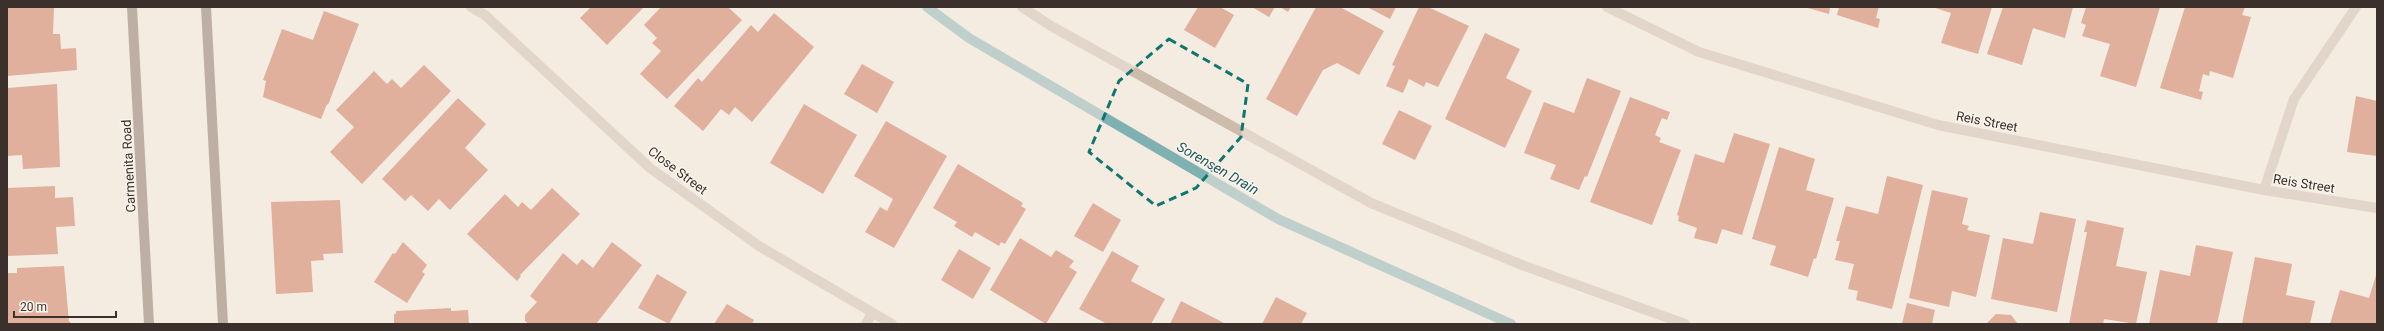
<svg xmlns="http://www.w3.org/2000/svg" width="2384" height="331" font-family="Roboto,sans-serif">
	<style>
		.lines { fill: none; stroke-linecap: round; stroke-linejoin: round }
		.stream { stroke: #7fb0b2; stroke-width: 10 }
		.building { fill: #c8694b }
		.service { stroke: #cdbbac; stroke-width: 10 }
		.minor { stroke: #cdbbac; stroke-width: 10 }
		.primary { stroke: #7d675c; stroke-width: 10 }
		.marked { fill: none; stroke: #0f766e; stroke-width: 3; stroke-dasharray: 8 5; stroke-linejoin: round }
		.labels { text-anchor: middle; stroke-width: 3; stroke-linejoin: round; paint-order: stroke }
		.street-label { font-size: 13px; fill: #3b302b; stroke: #fbf5ee }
		.water-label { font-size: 14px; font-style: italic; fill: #1f5a5e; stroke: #fbf5ee }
	</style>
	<rect width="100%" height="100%" fill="#f4ebe1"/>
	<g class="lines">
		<path class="stream" d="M 927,7 L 969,38 L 1278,219 L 1511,324"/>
	</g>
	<g class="building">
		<path d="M 7,7 L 54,7 L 53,34 L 60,34 L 61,49 L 76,48 L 77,70 L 7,76 Z"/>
		<path d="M 591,7 L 644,7 L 607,45 L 580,18 Z"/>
		<path d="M 661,7 L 728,7 L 742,20 L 667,99 L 640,74 L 661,51 L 652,43 L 657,38 L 644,25 Z"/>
		<path d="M 1198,7 L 1220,7 L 1234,15 L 1215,48 L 1184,30 Z"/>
		<path d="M 1252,7 L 1275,7 L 1269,17 Z"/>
		<path d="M 1280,7 L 1291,7 L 1288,12 Z"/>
		<path d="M 1316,7 L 1340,7 L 1384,31 L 1359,75 L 1337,63 L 1323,70 L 1297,116 L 1266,99 Z"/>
		<path d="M 1367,7 L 1396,7 L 1390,19 Z"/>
		<path d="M 1419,7 L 1428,7 L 1469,26 L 1438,87 L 1426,82 L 1424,87 L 1409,79 L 1403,93 L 1386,86 L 1395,66 L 1392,65 Z"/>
		<path d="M 1804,7 L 1829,7 L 1830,9 L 1829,14 Z"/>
		<path d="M 1839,7 L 1879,7 L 1876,18 L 1880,19 L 1878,28 L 1837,15 Z"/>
		<path d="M 1932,7 L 1992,7 L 1978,54 L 1941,43 L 1951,13 Z"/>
		<path d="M 2003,7 L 2073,7 L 2065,38 L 2033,28 L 2022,65 L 1987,54 Z"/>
		<path d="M 2086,7 L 2160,7 L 2136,87 L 2100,76 L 2110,44 L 2082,36 L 2086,25 L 2081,23 Z"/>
		<path d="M 2185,7 L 2245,7 L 2242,15 L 2251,17 L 2233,78 L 2210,71 L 2209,76 L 2203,74 L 2199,91 L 2203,92 L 2201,100 L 2160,88 Z"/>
		<path d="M 324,11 L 359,24 L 328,105 L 327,104 L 321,119 L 263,97 L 266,81 L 263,80 L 282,29 L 313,40 Z"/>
		<path d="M 774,13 L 814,47 L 752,122 L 735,107 L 729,115 L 721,109 L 703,131 L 674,106 L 698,78 L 702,82 L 751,25 L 758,32 Z"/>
		<path d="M 1485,33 L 1520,49 L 1506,78 L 1532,91 L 1505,148 L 1445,119 Z"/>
		<path d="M 862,64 L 894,82 L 877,113 L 844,94 Z"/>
		<path d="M 424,65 L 451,91 L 362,184 L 330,152 L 354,127 L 336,110 L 374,71 L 387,84 L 392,79 L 401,88 Z"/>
		<path d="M 1587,78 L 1621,91 L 1587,177 L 1585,176 L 1579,190 L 1550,179 L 1556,165 L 1524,153 L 1544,102 L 1574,113 Z"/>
		<path d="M 57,84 L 60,167 L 23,169 L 22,155 L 7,156 L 7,88 Z"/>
		<path d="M 2356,96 L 2377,101 L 2377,156 L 2347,152 Z"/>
		<path d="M 1630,97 L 1670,112 L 1667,120 L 1662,118 L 1655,135 L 1661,138 L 1659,142 L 1681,150 L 1652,225 L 1590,202 Z"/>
		<path d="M 458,98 L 486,124 L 465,148 L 488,170 L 450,210 L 439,199 L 428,211 L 411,195 L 405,201 L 382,179 Z"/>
		<path d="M 804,104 L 857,135 L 823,194 L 770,163 Z"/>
		<path d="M 1399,110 L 1432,126 L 1415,160 L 1382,144 Z"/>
		<path d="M 886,121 L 947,156 L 894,248 L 865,232 L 880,207 L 887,211 L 893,199 L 854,176 Z"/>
		<path d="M 1734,133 L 1770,144 L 1742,235 L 1722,229 L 1717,244 L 1694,238 L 1697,228 L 1678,221 L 1679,216 L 1677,215 L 1695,154 L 1724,163 Z"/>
		<path d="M 1779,147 L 1815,159 L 1806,190 L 1834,198 L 1816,259 L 1814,258 L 1808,277 L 1770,265 L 1776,246 L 1752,239 Z"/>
		<path d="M 958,164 L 1023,203 L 1021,206 L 1026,209 L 1005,244 L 1001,242 L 999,246 L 975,232 L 972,237 L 954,226 L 957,222 L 933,208 Z"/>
		<path d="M 1887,176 L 1923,185 L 1892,309 L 1856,300 L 1858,291 L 1848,289 L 1854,264 L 1835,260 L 1840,241 L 1836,241 L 1846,206 L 1878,214 Z"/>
		<path d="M 55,186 L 55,198 L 73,197 L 75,226 L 56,227 L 58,254 L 7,256 L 7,188 Z"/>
		<path d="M 552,188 L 580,214 L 520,275 L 521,276 L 517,281 L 467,234 L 505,194 L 518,207 L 522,202 L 531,210 Z"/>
		<path d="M 1932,190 L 1968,198 L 1962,224 L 1969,226 L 1967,230 L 1990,235 L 1976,297 L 1952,291 L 1949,307 L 1909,298 Z"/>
		<path d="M 340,200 L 343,253 L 323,254 L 324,260 L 311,261 L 313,292 L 276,294 L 271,202 Z"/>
		<path d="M 1093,203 L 1121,220 L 1103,252 L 1074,236 Z"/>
		<path d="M 2040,212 L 2076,219 L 2057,312 L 1991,299 L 2003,238 L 2033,244 Z"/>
		<path d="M 2087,220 L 2124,228 L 2116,266 L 2147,272 L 2136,324 L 2104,319 L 2103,324 L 2069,324 L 2087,232 L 2084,232 Z"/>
		<path d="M 1020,238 L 1051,257 L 1056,250 L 1074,261 L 1069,267 L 1077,272 L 1046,324 L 990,290 Z"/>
		<path d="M 403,242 L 427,265 L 422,272 L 425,274 L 407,303 L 374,282 L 393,253 L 395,254 Z"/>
		<path d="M 612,242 L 642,265 L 596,324 L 529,324 L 525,321 L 525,315 L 537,302 L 530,296 L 563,253 L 577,265 L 582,259 L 593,268 Z"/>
		<path d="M 2196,245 L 2233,252 L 2217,324 L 2149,324 L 2160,270 L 2190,276 Z"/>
		<path d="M 959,249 L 991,268 L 973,299 L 941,280 Z"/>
		<path d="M 1112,251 L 1139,266 L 1131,281 L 1165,299 L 1151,324 L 1107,324 L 1079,309 Z"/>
		<path d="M 2255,257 L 2292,264 L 2286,295 L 2315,301 L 2310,324 L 2242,324 Z"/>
		<path d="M 64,266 L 69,322 L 70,321 L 71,324 L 7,324 L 7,273 L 17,273 L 17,268 Z"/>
		<path d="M 2377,272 L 2377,324 L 2330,324 L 2340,290 L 2369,298 Z"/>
		<path d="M 657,274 L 687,292 L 669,324 L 638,308 Z"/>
		<path d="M 1276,297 L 1307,313 L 1301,324 L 1262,324 Z"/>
		<path d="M 1181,301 L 1226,324 L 1170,324 Z"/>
		<path d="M 1907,303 L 1935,310 L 1932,324 L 1902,324 Z"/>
		<path d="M 727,304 L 754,320 L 752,324 L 714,324 Z"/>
		<path d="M 451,308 L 451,311 L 468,310 L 469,324 L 394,324 L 394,314 L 396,314 L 396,311 Z"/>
		<path d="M 1996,314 L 2011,315 L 2018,324 L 1986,324 Z"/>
	</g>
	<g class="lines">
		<path class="service" d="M 1022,7 L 1051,26 L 1371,203 L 1522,265 L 1685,324"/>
		<g class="minor">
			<path d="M 471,7 L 485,15 L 650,168 L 759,246 L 892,324"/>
			<path d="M 1607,7 L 1699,52 L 1938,125 L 2264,190 L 2377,208"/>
			<path d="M 2264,190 L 2294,99 L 2356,7"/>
			<path d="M 866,324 L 872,313"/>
		</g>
		<g class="primary">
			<path d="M 132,7 L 149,324"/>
			<path d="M 206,7 L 223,324"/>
		</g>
	</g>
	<path d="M0 0H2384V331H0ZM 1169,39 L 1248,84 L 1241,137 L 1196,188 L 1156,206 L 1089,152 L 1119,81 Z" fill="#f4ebe1" fill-opacity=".55" fill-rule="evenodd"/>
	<path class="marked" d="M 1169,39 L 1248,84 L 1241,137 L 1196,188 L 1156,206 L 1089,152 L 1119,81 Z"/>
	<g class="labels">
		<g class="street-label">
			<text transform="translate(1987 121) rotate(11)" y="5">Reis Street</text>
			<text transform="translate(128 166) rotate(-93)" y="5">Carmenita Road</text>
			<text transform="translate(678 170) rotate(37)" y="5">Close Street</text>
			<text transform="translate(2304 183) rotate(9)" y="5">Reis Street</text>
		</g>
		<g class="water-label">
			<text transform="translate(1218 168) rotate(30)" y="5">Sorensen Drain</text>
		</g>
	</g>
	<rect width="2384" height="331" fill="none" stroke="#3b302b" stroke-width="16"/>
	<path d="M14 311v6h102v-6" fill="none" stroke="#3b302b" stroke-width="2"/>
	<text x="20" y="311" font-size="12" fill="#3b302b" stroke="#fbf5ee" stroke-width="3" paint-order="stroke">20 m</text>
</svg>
